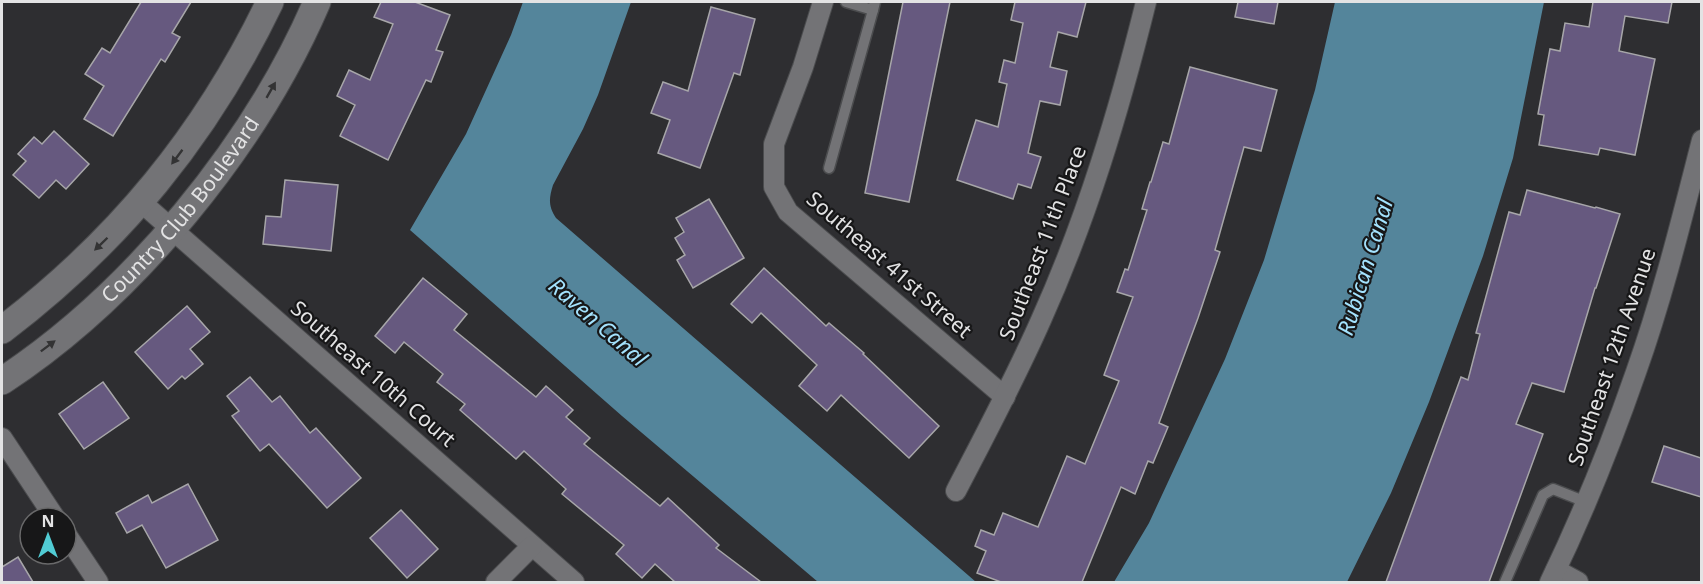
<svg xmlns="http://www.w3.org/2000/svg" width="1703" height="584" font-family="'Noto Sans',sans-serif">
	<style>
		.water { fill: #54859b }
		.building { fill: #66597f; stroke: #a7a6a9; stroke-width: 1.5 }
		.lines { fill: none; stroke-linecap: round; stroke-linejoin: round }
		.service-casing { stroke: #4b4c4e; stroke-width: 13 }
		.minor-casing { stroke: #4b4c4e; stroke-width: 22 }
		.secondary-casing { stroke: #4b4c4e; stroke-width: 29 }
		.service { stroke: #737376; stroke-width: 10 }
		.minor { stroke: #737376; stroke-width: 20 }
		.secondary { stroke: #737376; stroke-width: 27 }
		.oneway { fill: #333334 }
		.labels { text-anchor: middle; stroke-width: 4.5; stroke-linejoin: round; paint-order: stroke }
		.street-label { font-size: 21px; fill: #e3e3e4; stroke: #171718 }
		.water-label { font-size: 22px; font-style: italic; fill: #a4e3fe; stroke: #171718 }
	</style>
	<rect width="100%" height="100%" fill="#2e2e31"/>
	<g class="water">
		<path d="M 523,2 L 631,2 L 598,95 L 583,129 L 553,185 C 549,198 548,206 556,218 L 976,582 L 818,582 L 622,416 L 410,230 L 466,134 L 511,35 Z"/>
		<path d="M 1335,2 L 1544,2 L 1513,158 L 1483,256 L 1429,402 L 1391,493 L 1347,582 L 1114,582 L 1149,523 L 1225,359 L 1264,260 L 1315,90 Z"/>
	</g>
	<g class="building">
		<path d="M 141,2 L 191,2 L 172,33 L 180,37 L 165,62 L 161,59 L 113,136 L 84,119 L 104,86 L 85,74 L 102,48 L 110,53 Z"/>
		<path d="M 381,2 L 415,2 L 450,15 L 436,50 L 443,52 L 431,82 L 426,80 L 388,160 L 340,136 L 355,105 L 337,96 L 349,70 L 370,80 L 393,24 L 374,17 Z"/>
		<path d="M 903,2 L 950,2 L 909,202 L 865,193 Z"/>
		<path d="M 1015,2 L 1086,2 L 1077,37 L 1058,32 L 1050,67 L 1067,71 L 1060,105 L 1040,101 L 1028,153 L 1041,157 L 1031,188 L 1018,184 L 1013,199 L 957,180 L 976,120 L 998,127 L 1007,84 L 999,82 L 1004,60 L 1015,63 L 1023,23 L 1011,20 Z"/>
		<path d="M 1238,2 L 1278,2 L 1274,24 L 1235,17 Z"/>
		<path d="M 1593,2 L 1672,2 L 1668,23 L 1625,16 L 1619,51 L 1655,59 L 1635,155 L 1600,148 L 1598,155 L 1539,145 L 1544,115 L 1538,114 L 1550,49 L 1560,51 L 1565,23 L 1589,27 Z"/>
		<path d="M 711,7 L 755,19 L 740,75 L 734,73 L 700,168 L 658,153 L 670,120 L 651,113 L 663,82 L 688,91 Z"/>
		<path d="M 1190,67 L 1277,90 L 1261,151 L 1244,147 L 1215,250 L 1220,252 L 1198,318 L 1159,423 L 1168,427 L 1153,463 L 1148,461 L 1135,494 L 1121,487 L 1082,582 L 1001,582 L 977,573 L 986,551 L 975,546 L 981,530 L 994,535 L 1003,513 L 1038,527 L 1067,456 L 1085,464 L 1119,381 L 1104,375 L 1133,297 L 1117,292 L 1125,269 L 1128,270 L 1147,210 L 1142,209 L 1150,182 L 1151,182 L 1163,142 L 1169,144 Z"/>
		<path d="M 54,131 L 89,164 L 66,189 L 56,180 L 39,198 L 13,175 L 26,161 L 18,154 L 34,137 L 42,144 Z"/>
		<path d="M 285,180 L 338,185 L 331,251 L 263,244 L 266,216 L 281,217 Z"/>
		<path d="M 1527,190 L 1595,208 L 1596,207 L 1620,214 L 1596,288 L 1595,288 L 1564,392 L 1532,383 L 1516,424 L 1543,434 L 1489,582 L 1386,582 L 1461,377 L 1468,380 L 1480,334 L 1476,333 L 1509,212 L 1520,215 Z"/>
		<path d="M 709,199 L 744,258 L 693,288 L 677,260 L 685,255 L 675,238 L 684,232 L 676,218 Z"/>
		<path d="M 764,268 L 826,326 L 829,323 L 864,353 L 863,354 L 939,426 L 909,458 L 841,395 L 827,411 L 799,386 L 817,365 L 761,313 L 752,323 L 731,304 Z"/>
		<path d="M 423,278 L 467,314 L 454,330 L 536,397 L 546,386 L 573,410 L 566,417 L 590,438 L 584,444 L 660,506 L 668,498 L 719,545 L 716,548 L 761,582 L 675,582 L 655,564 L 642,578 L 616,554 L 624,545 L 562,494 L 566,489 L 524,451 L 516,459 L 460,410 L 465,404 L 437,382 L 443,374 L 404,342 L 395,353 L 375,336 Z"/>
		<path d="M 187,306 L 210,332 L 190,349 L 203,364 L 185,379 L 182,376 L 168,389 L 135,352 Z"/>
		<path d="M 250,377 L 272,402 L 280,396 L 310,433 L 316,428 L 361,478 L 327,508 L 269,444 L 260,451 L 232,416 L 239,411 L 227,396 Z"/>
		<path d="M 103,382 L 129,418 L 84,449 L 59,414 Z"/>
		<path d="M 1664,446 L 1701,458 L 1701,497 L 1652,482 Z"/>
		<path d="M 188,484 L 218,540 L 166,568 L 142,525 L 127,533 L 116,513 L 148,495 L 152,503 Z"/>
		<path d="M 401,510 L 438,549 L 407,578 L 370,538 Z"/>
		<path d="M 18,557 L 33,582 L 2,582 L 2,567 Z"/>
	</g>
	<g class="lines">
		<g class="service-casing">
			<g id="service">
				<path d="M 846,2 L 873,10 L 875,2"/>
				<path d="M 829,168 L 873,10"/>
				<path d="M 1505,582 L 1543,495 L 1553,489 L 1586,502"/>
			</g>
		</g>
		<g class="minor-casing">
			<g id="minor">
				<path d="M 823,2 L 803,67 L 774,144 L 774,187 L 788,212 L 1005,397"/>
				<path d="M 141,202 L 574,582"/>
				<path d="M 2,438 L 55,518"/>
				<path d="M 956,491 C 985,435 1015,379 1041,320 C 1087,218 1119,111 1146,2"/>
				<path d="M 66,534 L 98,582"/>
				<path d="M 1556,570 L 1578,582"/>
				<path d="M 496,582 L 532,546"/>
				<path d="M 1550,582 C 1583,514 1611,444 1636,372 C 1663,296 1682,218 1702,140"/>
			</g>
		</g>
		<g class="secondary-casing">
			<g id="secondary">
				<path d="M 2,330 C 119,241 206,135 270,2"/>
				<path id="s1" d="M 2,381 C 133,295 255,146 317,2"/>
			</g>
		</g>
		<use href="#service" class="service"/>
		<use href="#minor" class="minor"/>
		<use href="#secondary" class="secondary"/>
	</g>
	<defs><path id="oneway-solid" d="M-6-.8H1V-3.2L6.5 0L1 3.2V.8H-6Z" transform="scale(1.5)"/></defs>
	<g class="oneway">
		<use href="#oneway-solid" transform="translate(271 90) rotate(-60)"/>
		<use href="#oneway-solid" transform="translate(177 157) rotate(127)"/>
		<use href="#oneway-solid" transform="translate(101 244) rotate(136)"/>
		<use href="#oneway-solid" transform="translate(48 346) rotate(-37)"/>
	</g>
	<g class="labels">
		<g class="street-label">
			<text dy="7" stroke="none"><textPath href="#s1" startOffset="249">Country Club Boulevard</textPath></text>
			<text transform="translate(1043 243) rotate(-69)" y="7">Southeast 11th Place</text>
			<text transform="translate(889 265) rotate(41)" y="7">Southeast 41st Street</text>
			<text transform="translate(1612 357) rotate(-71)" y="7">Southeast 12th Avenue</text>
			<text transform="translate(373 374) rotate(41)" y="7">Southeast 10th Court</text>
		</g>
		<g class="water-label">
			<text transform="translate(1365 267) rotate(-73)" y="8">Rubican Canal</text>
			<text transform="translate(598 322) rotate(41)" y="8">Raven Canal</text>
		</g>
	</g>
	<rect width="1703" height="584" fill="none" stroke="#e3e3e4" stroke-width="6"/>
	<g transform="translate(48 536)"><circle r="28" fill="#171718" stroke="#69696a" stroke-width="1.5"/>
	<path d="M0-4.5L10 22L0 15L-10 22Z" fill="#51ccd4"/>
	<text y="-9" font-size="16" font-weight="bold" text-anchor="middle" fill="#e3e3e4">N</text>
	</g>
</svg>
